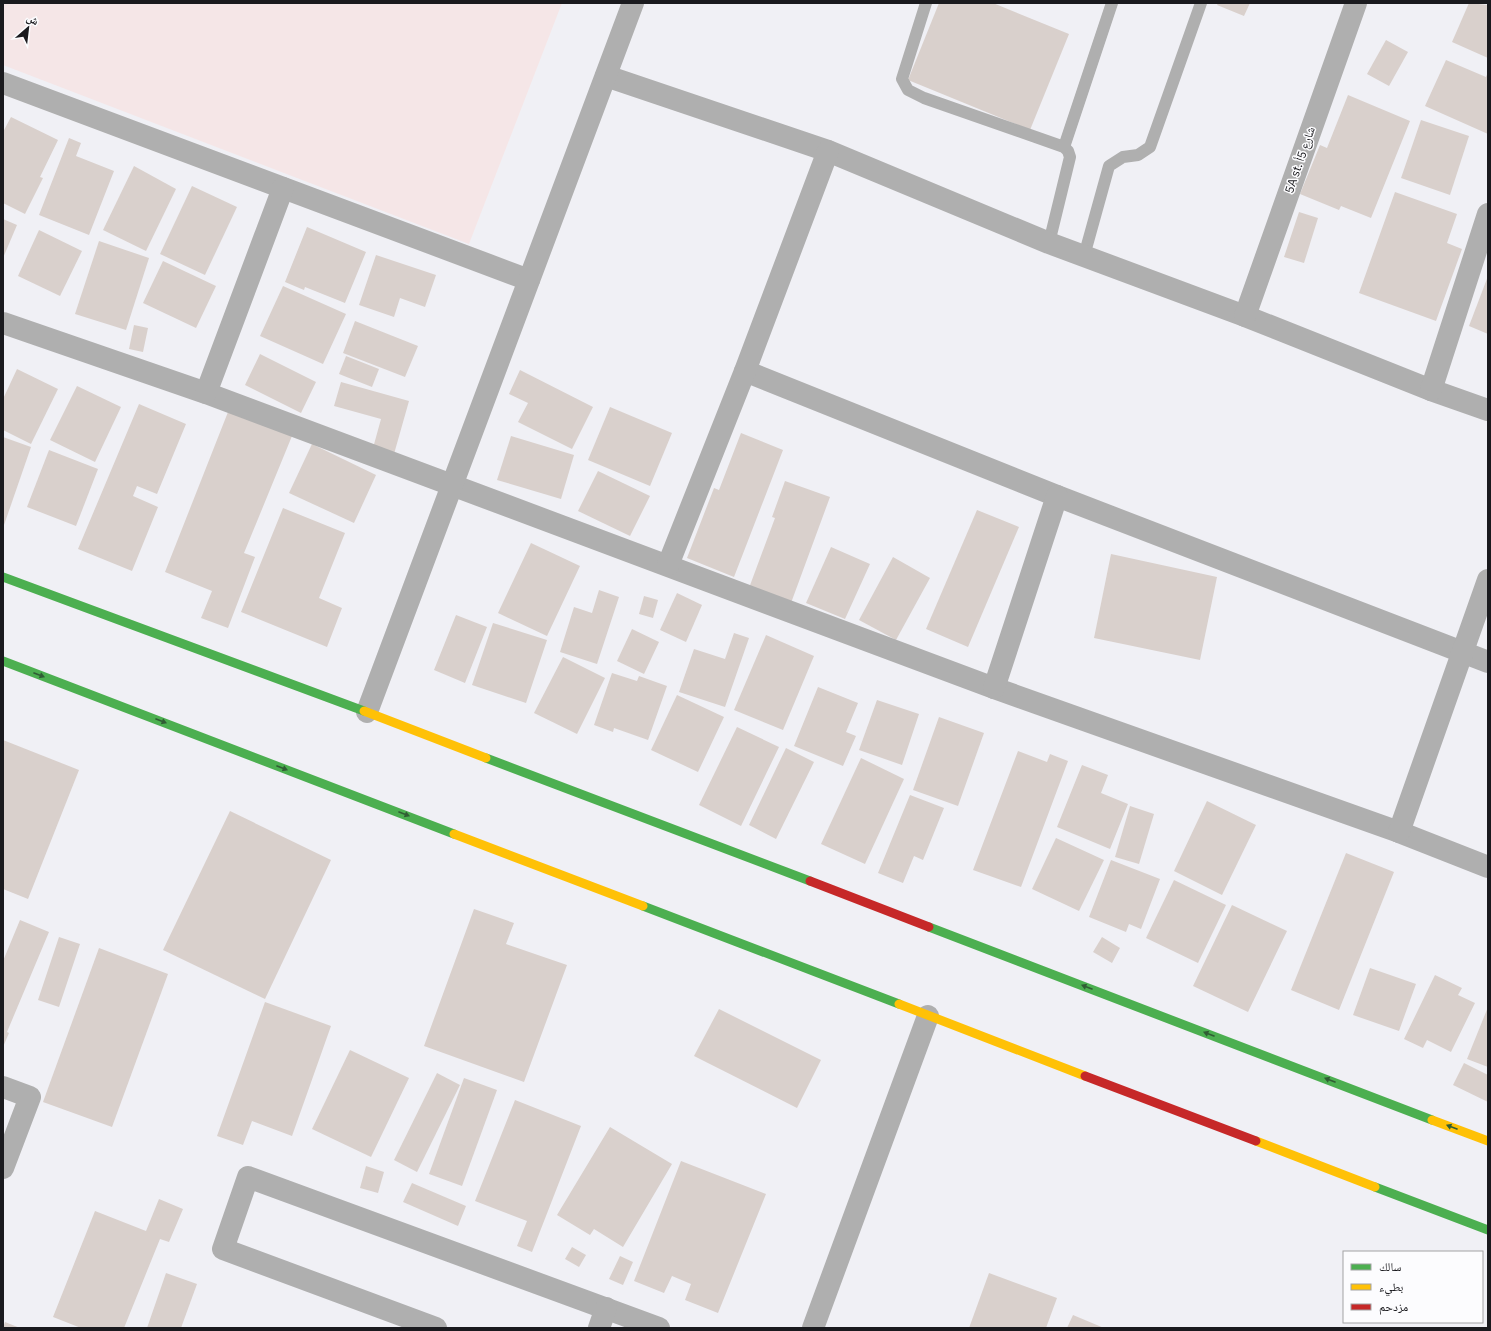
<svg xmlns="http://www.w3.org/2000/svg" width="1491" height="1331" font-family="'IBM Plex Sans','Noto Naskh Arabic',sans-serif">
	<style>
		.education { fill: #f5e6e7 }
		.building { fill: #d9d0cc }
		.lines { fill: none; stroke-linecap: round; stroke-linejoin: round }
		.lane { stroke: #afafaf; stroke-width: 12 }
		.street { stroke: #afafaf; stroke-width: 22 }
		.fast { stroke: #4caf50; stroke-width: 9 }
		.slow { stroke: #ffc107; stroke-width: 9 }
		.jam { stroke: #c62828; stroke-width: 9 }
		.oneway { fill: #305d34 }
		.labels { text-anchor: middle; stroke-width: 3; stroke-linejoin: round; paint-order: stroke }
		.street-label { font-size: 12px; fill: #1a1a1e; stroke: #fcfcfe }
	</style>
	<rect width="100%" height="100%" fill="#f0f0f5"/>
	<path class="education" d="M 3,3 L 562,3 L 469,244 L 3,65 Z"/>
	<g class="building">
		<path d="M 939,3 L 993,3 L 1069,34 L 1030,130 L 908,80 Z"/>
		<path d="M 1218,3 L 1250,3 L 1244,16 L 1217,5 Z"/>
		<path d="M 1469,3 L 1488,5 L 1488,58 L 1452,42 Z"/>
		<path d="M 1386,40 L 1408,52 L 1389,86 L 1367,74 Z"/>
		<path d="M 1446,60 L 1486,77 L 1488,72 L 1488,134 L 1425,106 Z"/>
		<path d="M 1348,95 L 1410,121 L 1371,218 L 1341,206 L 1339,210 L 1300,194 L 1320,145 L 1327,148 Z"/>
		<path d="M 11,117 L 58,140 L 40,177 L 43,178 L 25,214 L 3,203 L 3,132 Z"/>
		<path d="M 1421,120 L 1469,136 L 1450,195 L 1401,178 Z"/>
		<path d="M 69,138 L 81,143 L 76,156 L 114,171 L 89,235 L 39,215 Z"/>
		<path d="M 134,166 L 176,189 L 146,251 L 103,230 Z"/>
		<path d="M 192,186 L 237,207 L 205,275 L 160,254 Z"/>
		<path d="M 1395,192 L 1457,214 L 1447,243 L 1462,249 L 1436,321 L 1359,293 Z"/>
		<path d="M 1299,212 L 1318,218 L 1304,263 L 1284,257 Z"/>
		<path d="M 3,219 L 17,225 L 3,258 Z"/>
		<path d="M 307,227 L 366,252 L 345,303 L 305,287 L 304,290 L 285,282 Z"/>
		<path d="M 39,230 L 82,251 L 60,296 L 18,276 Z"/>
		<path d="M 99,241 L 149,258 L 126,330 L 75,314 Z"/>
		<path d="M 376,255 L 436,275 L 425,307 L 400,298 L 394,317 L 359,305 Z"/>
		<path d="M 163,261 L 216,286 L 196,328 L 143,303 Z"/>
		<path d="M 1488,276 L 1488,334 L 1469,326 Z"/>
		<path d="M 283,286 L 346,314 L 323,364 L 260,336 Z"/>
		<path d="M 355,321 L 418,346 L 405,377 L 343,353 Z"/>
		<path d="M 134,325 L 148,328 L 143,352 L 129,349 Z"/>
		<path d="M 260,354 L 316,382 L 301,413 L 245,385 Z"/>
		<path d="M 346,356 L 379,369 L 372,387 L 339,374 Z"/>
		<path d="M 17,369 L 58,389 L 31,444 L 3,430 L 3,399 Z"/>
		<path d="M 520,370 L 593,407 L 572,449 L 518,422 L 528,403 L 509,394 Z"/>
		<path d="M 341,382 L 409,401 L 394,454 L 373,448 L 381,419 L 334,406 Z"/>
		<path d="M 77,386 L 121,407 L 95,462 L 50,440 Z"/>
		<path d="M 139,404 L 186,424 L 157,494 L 137,486 L 133,496 L 158,507 L 132,571 L 78,549 Z"/>
		<path d="M 610,407 L 672,433 L 650,486 L 588,460 Z"/>
		<path d="M 228,412 L 292,436 L 244,553 L 255,557 L 228,628 L 201,618 L 212,591 L 165,572 Z"/>
		<path d="M 741,433 L 783,450 L 734,577 L 687,558 L 714,488 L 719,490 Z"/>
		<path d="M 511,436 L 574,455 L 561,499 L 497,480 Z"/>
		<path d="M 3,437 L 31,447 L 3,528 Z"/>
		<path d="M 312,444 L 376,475 L 354,523 L 289,493 Z"/>
		<path d="M 49,450 L 98,469 L 76,526 L 27,507 Z"/>
		<path d="M 598,471 L 650,496 L 630,536 L 578,511 Z"/>
		<path d="M 785,481 L 830,497 L 791,603 L 749,588 L 775,518 L 772,517 Z"/>
		<path d="M 283,508 L 345,533 L 319,598 L 342,608 L 327,647 L 241,612 Z"/>
		<path d="M 977,510 L 1019,527 L 968,647 L 926,629 Z"/>
		<path d="M 531,543 L 580,566 L 547,636 L 498,613 Z"/>
		<path d="M 831,547 L 870,564 L 845,619 L 806,603 Z"/>
		<path d="M 1111,554 L 1217,577 L 1200,660 L 1094,638 Z"/>
		<path d="M 893,557 L 930,578 L 896,640 L 859,620 Z"/>
		<path d="M 599,590 L 619,597 L 597,664 L 560,652 L 574,607 L 592,613 Z"/>
		<path d="M 677,593 L 702,605 L 686,642 L 660,630 Z"/>
		<path d="M 644,596 L 658,600 L 653,618 L 639,614 Z"/>
		<path d="M 456,615 L 487,627 L 465,683 L 434,670 Z"/>
		<path d="M 493,623 L 547,640 L 526,703 L 472,685 Z"/>
		<path d="M 632,629 L 659,642 L 644,674 L 617,661 Z"/>
		<path d="M 734,633 L 749,638 L 725,707 L 679,692 L 694,649 L 725,659 Z"/>
		<path d="M 766,635 L 814,656 L 783,730 L 734,710 Z"/>
		<path d="M 563,657 L 605,678 L 577,734 L 534,713 Z"/>
		<path d="M 612,673 L 637,681 L 639,676 L 667,686 L 648,740 L 614,728 L 613,732 L 594,725 Z"/>
		<path d="M 818,687 L 858,703 L 846,732 L 856,736 L 843,766 L 794,746 Z"/>
		<path d="M 677,695 L 724,717 L 698,772 L 651,750 Z"/>
		<path d="M 877,700 L 919,714 L 902,765 L 859,750 Z"/>
		<path d="M 939,717 L 984,733 L 958,806 L 913,790 Z"/>
		<path d="M 737,727 L 779,747 L 741,826 L 699,805 Z"/>
		<path d="M 3,740 L 79,770 L 28,899 L 3,889 Z"/>
		<path d="M 786,748 L 814,762 L 776,839 L 749,825 Z"/>
		<path d="M 1018,751 L 1047,762 L 1050,754 L 1068,761 L 1021,887 L 973,870 Z"/>
		<path d="M 861,758 L 904,779 L 865,864 L 821,844 Z"/>
		<path d="M 1082,765 L 1108,775 L 1101,793 L 1128,804 L 1110,849 L 1057,827 Z"/>
		<path d="M 910,795 L 944,808 L 923,860 L 914,856 L 903,883 L 878,873 Z"/>
		<path d="M 1207,801 L 1256,825 L 1222,895 L 1174,871 Z"/>
		<path d="M 1130,806 L 1154,814 L 1139,864 L 1115,857 Z"/>
		<path d="M 230,811 L 331,860 L 265,999 L 163,950 Z"/>
		<path d="M 1056,838 L 1104,860 L 1079,911 L 1032,889 Z"/>
		<path d="M 1346,853 L 1394,872 L 1339,1010 L 1291,990 Z"/>
		<path d="M 1111,860 L 1160,879 L 1141,929 L 1129,924 L 1126,932 L 1089,917 Z"/>
		<path d="M 1174,880 L 1226,905 L 1198,963 L 1146,938 Z"/>
		<path d="M 1232,905 L 1287,931 L 1248,1012 L 1193,986 Z"/>
		<path d="M 474,909 L 514,923 L 506,944 L 567,965 L 524,1082 L 424,1046 Z"/>
		<path d="M 20,920 L 49,932 L 7,1032 L 9,1033 L 3,1047 L 3,961 Z"/>
		<path d="M 59,937 L 80,944 L 59,1007 L 38,1000 Z"/>
		<path d="M 1102,937 L 1120,948 L 1112,963 L 1093,952 Z"/>
		<path d="M 99,948 L 168,974 L 112,1127 L 43,1102 Z"/>
		<path d="M 1370,968 L 1416,984 L 1399,1031 L 1353,1015 Z"/>
		<path d="M 1435,975 L 1462,988 L 1458,995 L 1475,1003 L 1451,1052 L 1427,1040 L 1423,1048 L 1404,1039 Z"/>
		<path d="M 265,1002 L 331,1026 L 292,1136 L 252,1121 L 243,1145 L 217,1136 Z"/>
		<path d="M 1488,1007 L 1488,1067 L 1467,1059 Z"/>
		<path d="M 719,1009 L 821,1060 L 797,1108 L 694,1056 Z"/>
		<path d="M 350,1050 L 409,1078 L 371,1157 L 312,1129 Z"/>
		<path d="M 1464,1063 L 1488,1075 L 1488,1102 L 1453,1085 Z"/>
		<path d="M 437,1073 L 460,1085 L 417,1172 L 394,1160 Z"/>
		<path d="M 464,1078 L 497,1090 L 462,1186 L 429,1174 Z"/>
		<path d="M 515,1100 L 581,1126 L 532,1252 L 517,1246 L 527,1221 L 475,1201 Z"/>
		<path d="M 610,1127 L 672,1164 L 623,1247 L 594,1229 L 590,1235 L 557,1215 Z"/>
		<path d="M 681,1161 L 766,1194 L 718,1313 L 685,1300 L 691,1284 L 672,1276 L 664,1293 L 634,1281 Z"/>
		<path d="M 366,1166 L 384,1172 L 378,1193 L 360,1188 Z"/>
		<path d="M 412,1183 L 466,1206 L 458,1226 L 403,1202 Z"/>
		<path d="M 159,1199 L 183,1209 L 169,1242 L 160,1239 L 124,1328 L 81,1328 L 53,1317 L 95,1211 L 146,1231 Z"/>
		<path d="M 572,1247 L 586,1255 L 579,1267 L 565,1259 Z"/>
		<path d="M 620,1256 L 633,1262 L 623,1285 L 609,1279 Z"/>
		<path d="M 166,1273 L 197,1284 L 181,1328 L 147,1328 Z"/>
		<path d="M 989,1273 L 1057,1298 L 1046,1328 L 969,1328 Z"/>
		<path d="M 1073,1315 L 1104,1328 L 1067,1328 Z"/>
		<path d="M 5,1322 L 20,1328 L 3,1328 Z"/>
	</g>
	<g class="lines">
		<g class="lane">
			<path d="M 926,3 L 902,79 L 908,90 L 924,98 L 1064,147 L 1068,151 L 1070,157 L 1049,243"/>
			<path d="M 1064,147 L 1112,3"/>
			<path d="M 1084,256 L 1109,166 L 1123,157 L 1138,155 L 1150,147 L 1201,3"/>
		</g>
		<g class="street">
			<path d="M 606,76 L 828,151 L 1049,243 L 1245,316 L 1431,390 L 1488,410"/>
			<path d="M 3,83 L 529,280"/>
			<path d="M 1245,316 L 1356,3"/>
			<path d="M 3,323 L 206,393 L 994,688 L 1399,832 L 1488,867"/>
			<path d="M 745,371 L 1057,496 L 1488,662"/>
			<path d="M 1431,390 L 1488,214"/>
			<path d="M 206,393 L 283,188"/>
			<path d="M 668,565 L 745,371 L 828,151"/>
			<path d="M 994,688 L 1057,496"/>
			<path d="M 367,712 L 633,3"/>
			<path d="M 1399,832 L 1488,580"/>
			<path d="M 3,1087 L 30,1097 L 3,1168"/>
			<path d="M 436,1328 L 223,1249 L 248,1177 L 659,1328"/>
			<path d="M 599,1328 L 606,1308"/>
			<path d="M 813,1328 L 928,1016"/>
		</g>
		<g class="fast">
			<path d="M 3,577 L 364,711"/>
			<path d="M 3,661 L 454,834"/>
			<path d="M 486,758 L 810,881"/>
			<path d="M 643,906 L 899,1004"/>
			<path d="M 929,927 L 1432,1120"/>
			<path d="M 1375,1187 L 1488,1230"/>
		</g>
		<g class="slow">
			<path d="M 364,711 L 486,758"/>
			<path d="M 454,834 L 643,906"/>
			<path d="M 899,1004 L 1085,1076"/>
			<path d="M 1432,1120 L 1488,1141"/>
			<path d="M 1256,1141 L 1375,1187"/>
		</g>
		<g class="jam">
			<path d="M 810,881 L 929,927"/>
			<path d="M 1085,1076 L 1256,1141"/>
		</g>
	</g>
	<defs><path id="oneway-solid" d="M-6-.8H1V-3.2L6.5 0L1 3.2V.8H-6Z"/></defs>
	<g class="oneway">
		<use href="#oneway-solid" transform="translate(39 675) rotate(21)"/>
		<use href="#oneway-solid" transform="translate(161 721) rotate(21)"/>
		<use href="#oneway-solid" transform="translate(282 768) rotate(21)"/>
		<use href="#oneway-solid" transform="translate(404 814) rotate(21)"/>
		<use href="#oneway-solid" transform="translate(1087 987) rotate(-159)"/>
		<use href="#oneway-solid" transform="translate(1209 1034) rotate(-159)"/>
		<use href="#oneway-solid" transform="translate(1330 1080) rotate(-159)"/>
		<use href="#oneway-solid" transform="translate(1452 1127) rotate(-159)"/>
	</g>
	<g class="labels">
		<g class="street-label">
			<text transform="translate(1300 160) rotate(-71)" y="4">5A st. شارع 5أ</text>
		</g>
	</g>
	<rect width="1491" height="1331" fill="none" stroke="#1a1a1e" stroke-width="8"/>
	<rect x="1343" y="1251" width="140" height="72" fill="#fcfcfe" stroke="#a2a2a4"/>
	<rect x="1351" y="1264" width="20" height="6" fill="#4caf50" stroke="#a2a2a4"/>
	<text x="1379" y="1271" font-size="12" fill="#1a1a1e">سالك</text>
	<rect x="1351" y="1284" width="20" height="6" fill="#ffc107" stroke="#a2a2a4"/>
	<text x="1379" y="1291" font-size="12" fill="#1a1a1e">بطيء</text>
	<rect x="1351" y="1304" width="20" height="6" fill="#c62828" stroke="#a2a2a4"/>
	<text x="1379" y="1311" font-size="12" fill="#1a1a1e">مزدحم</text>
	<g transform="translate(28 28) rotate(28)" stroke="#fcfcfe" stroke-width="3" paint-order="stroke">
	<path d="M0-3L7 15L0 10L-7 15Z" fill="#1a1a1e"/>
	<text y="-6" font-size="11" font-weight="bold" text-anchor="middle" fill="#1a1a1e">ش</text>
	</g>
</svg>
